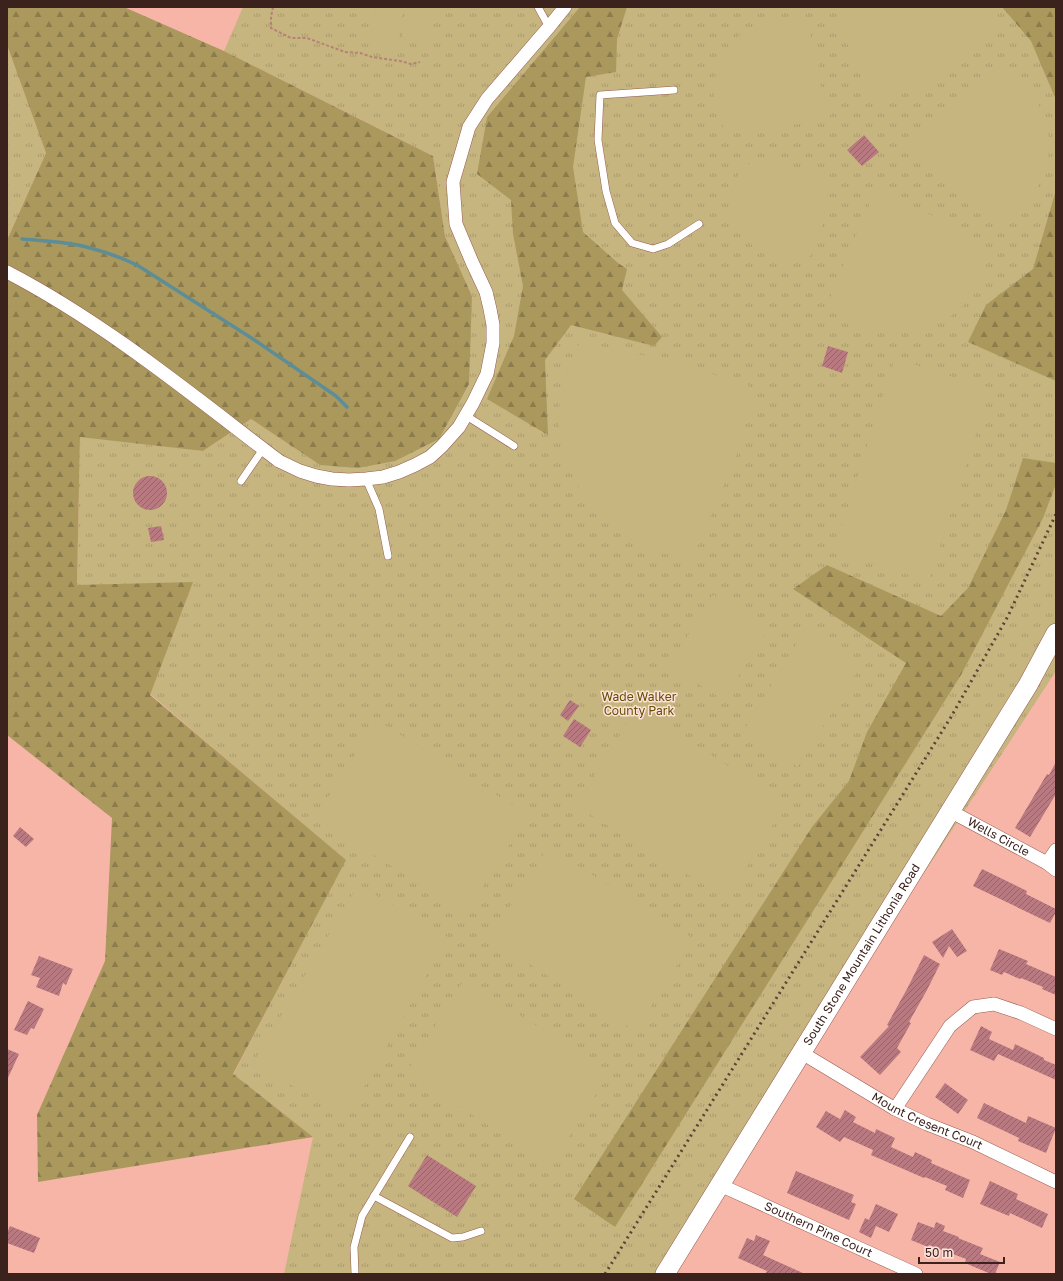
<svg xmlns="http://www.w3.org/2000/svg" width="1063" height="1281" font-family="'Golos Text',sans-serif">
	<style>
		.grass { fill: url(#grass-tufts) }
		.forest { fill: url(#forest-firs) }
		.pitch { fill: #c6b57f }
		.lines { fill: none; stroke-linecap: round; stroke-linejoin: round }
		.stream { stroke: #5d8e97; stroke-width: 3.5 }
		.building { fill: url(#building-hatch) }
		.lane-casing { stroke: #975c51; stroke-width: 8 }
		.street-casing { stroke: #975c51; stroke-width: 14 }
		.secondary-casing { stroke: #975c51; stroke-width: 20 }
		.path { stroke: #b68278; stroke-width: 2; stroke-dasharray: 3 2; stroke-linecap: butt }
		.lane { stroke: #fff; stroke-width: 7 }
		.street { stroke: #fff; stroke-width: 13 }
		.secondary { stroke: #fff; stroke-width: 19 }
		.rail { stroke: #614039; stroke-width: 3; stroke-dasharray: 2 4; stroke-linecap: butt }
		.labels { text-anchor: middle; stroke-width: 3; stroke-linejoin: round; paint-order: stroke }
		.park-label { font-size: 12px; fill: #634f00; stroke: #fde1db }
		.street-label { font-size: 12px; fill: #3b221d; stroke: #fde1db }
	</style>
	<defs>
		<pattern id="grass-tufts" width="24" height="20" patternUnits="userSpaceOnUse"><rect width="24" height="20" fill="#c6b57f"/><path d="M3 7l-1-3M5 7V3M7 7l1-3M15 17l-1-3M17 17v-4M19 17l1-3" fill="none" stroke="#ab9b6d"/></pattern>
		<pattern id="forest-firs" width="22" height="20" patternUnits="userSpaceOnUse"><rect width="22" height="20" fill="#ab985d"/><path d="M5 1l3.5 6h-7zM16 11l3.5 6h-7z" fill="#8c7c4c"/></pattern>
		<pattern id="building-hatch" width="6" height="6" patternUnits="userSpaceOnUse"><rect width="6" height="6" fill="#b87980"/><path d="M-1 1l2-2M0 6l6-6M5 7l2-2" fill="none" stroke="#976368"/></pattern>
	</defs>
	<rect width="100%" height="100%" fill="#f7b5a8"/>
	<g class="grass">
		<path d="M 243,7 L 1056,7 L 1056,671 L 662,1274 L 284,1274 L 313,1137 L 233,1075 L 345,860 L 150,694 L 77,585 L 80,436 L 203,451 L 251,419 L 320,465 L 472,296 L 445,236 L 433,156 L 224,51 Z"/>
		<path d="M 7,45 L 46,153 L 7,240 Z"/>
	</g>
	<g class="forest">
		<path d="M 7,7 L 124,7 L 224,51 L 433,156 L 445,236 L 472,296 L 469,384 L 439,439 L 395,461 L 358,468 L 320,465 L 251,419 L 203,451 L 80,437 L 77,585 L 193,582 L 150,695 L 346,860 L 233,1074 L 313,1137 L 38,1182 L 37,1115 L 105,961 L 112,818 L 7,735 L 7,240 L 46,153 L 7,45 Z"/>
		<path d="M 580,7 L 627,7 L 617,39 L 616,72 L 586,77 L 573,167 L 583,232 L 618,263 L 627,269 L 622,290 L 662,337 L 654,346 L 571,325 L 545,360 L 548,435 L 487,399 L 514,336 L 523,286 L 513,234 L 511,200 L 477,174 L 487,117 Z"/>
		<path d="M 1002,7 L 1056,7 L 1056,100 L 1031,41 Z"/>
		<path d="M 1056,190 L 1056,381 L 968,342 L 986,305 L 1033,269 Z"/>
		<path d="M 1023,458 L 1056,463 L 1056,484 L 1043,518 L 961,675 L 615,1227 L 574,1199 L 812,827 L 849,781 L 867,732 L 906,663 L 793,589 L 827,565 L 941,616 L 968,588 L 1006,510 Z"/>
	</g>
	<g class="pitch">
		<path d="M 375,7 L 403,7 L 397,53 L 370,49 Z"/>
		<path d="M 406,7 L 433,7 L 428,43 L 402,39 Z"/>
		<path d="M 834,7 L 983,7 L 991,16 L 999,27 L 910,94 L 902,91 C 895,111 875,106 867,91 L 850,51 Z"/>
		<path d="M 787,17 L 805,20 C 809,32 814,43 817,55 C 820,68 819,83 823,95 C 825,101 832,103 831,111 C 831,124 814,127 804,123 L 761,130 L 725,130 C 722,125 719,119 717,114 C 706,80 723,41 755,25 C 765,20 776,18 787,17 Z"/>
		<path d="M 997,68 C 1008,74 1019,80 1027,89 C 1056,119 1056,167 1030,199 C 1022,209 1010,216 998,222 L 956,192 L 927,163 L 920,161 L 916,157 L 914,151 L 913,145 L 917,134 L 921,131 L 929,130 L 929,126 L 955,100 Z"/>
		<path d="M 775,163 L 810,170 L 814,165 C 825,170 834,178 833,191 L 828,194 L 822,226 L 811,256 C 770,271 725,236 733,191 C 734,181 739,173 745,164 Z"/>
		<path d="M 881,191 L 890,191 L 894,192 L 899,199 L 939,219 L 989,252 C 986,267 982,283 972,295 C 938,342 867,347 828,303 L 850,247 L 867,213 L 870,212 C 867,201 870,197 881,191 Z"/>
		<path d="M 580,342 L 693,366 L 730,381 L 742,381 L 747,384 L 754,393 L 755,399 L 751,408 L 746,414 L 737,454 L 693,557 C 661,557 636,546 612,525 C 605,520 598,514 592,507 C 587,501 583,493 579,487 C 550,438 554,390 580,342 Z"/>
		<path d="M 895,358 L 990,389 L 929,581 L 834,551 Z"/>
		<path d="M 713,595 L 768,629 L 724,700 L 669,666 Z"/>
		<path d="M 805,630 L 861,665 L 798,767 L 742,733 Z"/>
		<path d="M 636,709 L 787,802 L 727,899 L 576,806 Z"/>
		<path d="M 377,720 L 528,815 L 466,913 L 315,818 Z"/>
		<path d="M 548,847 L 694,939 L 635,1031 L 490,939 Z"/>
		<path d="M 358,885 L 448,937 L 348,1115 L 252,1065 Z"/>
		<path d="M 464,980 L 610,1072 L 551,1165 L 406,1073 Z"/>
	</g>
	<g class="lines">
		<path class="stream" d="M 22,239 C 44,241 68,241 90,248 C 106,252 122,258 137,265 L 253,339 L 336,396 L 347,407"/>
	</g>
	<g class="building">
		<path d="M 864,135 L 879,152 L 862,166 L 847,150 Z"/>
		<path d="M 828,346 L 848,352 L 842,373 L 822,366 Z"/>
		<circle cx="150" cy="493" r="17"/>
		<path d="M 161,526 L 164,540 L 151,542 L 148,528 Z"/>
		<path d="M 570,700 L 579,706 L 568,721 L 560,715 Z"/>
		<path d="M 574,719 L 591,730 L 580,747 L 563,736 Z"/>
		<path d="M 1056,762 L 1056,794 L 1030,837 L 1015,828 L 1047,774 L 1049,775 Z"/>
		<path d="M 20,827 L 34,839 L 26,847 L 13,836 Z"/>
		<path d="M 982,869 L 1027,891 L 1026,894 L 1056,909 L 1056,912 L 1050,923 L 973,886 Z"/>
		<path d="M 952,929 L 967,951 L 957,957 L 949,946 L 943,958 L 932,942 Z"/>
		<path d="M 999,949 L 1028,961 L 1026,964 L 1056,977 L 1056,995 L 1042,989 L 1043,987 L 1021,978 L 1020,979 L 1004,972 L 1002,975 L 990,970 Z"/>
		<path d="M 924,955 L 940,964 L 927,990 L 909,1022 L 911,1023 L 897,1048 L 901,1052 L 880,1075 L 860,1057 L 889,1026 L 887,1025 L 907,989 Z"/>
		<path d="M 39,956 L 73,969 L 66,985 L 63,983 L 59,996 L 36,987 L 40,978 L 31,975 Z"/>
		<path d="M 28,1001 L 44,1009 L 34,1029 L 31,1028 L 27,1035 L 14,1030 Z"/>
		<path d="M 981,1026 L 992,1032 L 989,1039 L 1013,1050 L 1015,1044 L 1044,1058 L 1044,1060 L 1056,1065 L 1056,1080 L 998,1054 L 994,1061 L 970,1050 Z"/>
		<path d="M 7,1049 L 19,1054 L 7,1080 Z"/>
		<path d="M 945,1083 L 968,1100 L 958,1114 L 935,1097 Z"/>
		<path d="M 984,1103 L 1026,1123 L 1028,1116 L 1056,1128 L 1046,1153 L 1018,1141 L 1019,1138 L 977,1118 Z"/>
		<path d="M 845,1110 L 856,1117 L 853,1122 L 875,1133 L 876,1129 L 895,1138 L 891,1147 L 913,1157 L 915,1152 L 932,1160 L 931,1163 L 970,1180 L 963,1198 L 945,1190 L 947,1186 L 925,1177 L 924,1178 L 871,1155 L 873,1150 L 844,1137 L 840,1142 L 816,1127 L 826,1111 L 840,1119 Z"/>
		<path d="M 427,1155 L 476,1186 L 457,1217 L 408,1186 Z"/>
		<path d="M 796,1171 L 854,1195 L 851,1202 L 856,1204 L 849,1220 L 787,1193 Z"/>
		<path d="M 990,1181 L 1018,1194 L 1016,1199 L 1048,1214 L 1042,1228 L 1010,1213 L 1009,1216 L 980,1204 Z"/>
		<path d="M 876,1204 L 898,1214 L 889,1232 L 876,1226 L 871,1238 L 859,1232 L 865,1218 L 869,1220 Z"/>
		<path d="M 918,1222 L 934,1228 L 936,1222 L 945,1226 L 943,1231 L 959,1237 L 958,1238 L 983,1248 L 980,1254 L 1000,1262 L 995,1274 L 991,1274 L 965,1263 L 966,1259 L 929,1245 L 928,1247 L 911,1240 Z"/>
		<path d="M 10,1226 L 40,1238 L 34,1253 L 7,1243 L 7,1233 Z"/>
		<path d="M 756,1235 L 770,1241 L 763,1255 L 805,1274 L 765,1274 L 767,1271 L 738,1258 L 747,1238 L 754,1241 Z"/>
	</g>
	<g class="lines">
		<g class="lane-casing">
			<g id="lane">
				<path d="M 538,7 L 549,27"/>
				<path d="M 674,90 L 600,95 L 598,140 L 606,191 L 615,223 L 632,243 L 653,249 L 668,244 L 699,224"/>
				<path d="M 465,415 L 514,446"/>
				<path d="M 366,479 L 379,509 L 388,556"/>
				<path d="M 241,481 L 263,449"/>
				<path d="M 374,1196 L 452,1238 L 463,1237 L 481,1231"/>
				<path d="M 355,1274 L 354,1247 L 362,1216 L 410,1137"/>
			</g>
		</g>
		<g class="street-casing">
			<g id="street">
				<path d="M 7,272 C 105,323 191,394 279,461 L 300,471 L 316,476 L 332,479 L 349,480 L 366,479 L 383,477 L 399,472 L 415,465 L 430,457 L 442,446 L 459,427 L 473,403 L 487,374 L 493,343 L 493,325 L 490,309 L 486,292 L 472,262 L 456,224 L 453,182 L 469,127 L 487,99 L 549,27 L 565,7"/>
				<path id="s1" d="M 950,811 L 1047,863"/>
				<path d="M 1056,850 L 1047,863 L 1056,870"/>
				<path id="s2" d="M 802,1053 L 895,1109 L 927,1124 L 973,1142 L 1056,1182"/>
				<path d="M 895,1109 L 950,1026 L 973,1007 L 994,1004 L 1021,1013 L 1056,1029"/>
				<path id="s3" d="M 720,1185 L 916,1274"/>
			</g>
		</g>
		<g class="secondary-casing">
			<g id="secondary">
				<path id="s4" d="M 665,1274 L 1028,685 L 1056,633"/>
			</g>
		</g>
		<path class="path" d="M 273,7 L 271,17 L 271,28 L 291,38 L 307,38 L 345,52 L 360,53 L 372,57 L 400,61 L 411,64 L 420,62"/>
		<use href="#lane" class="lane"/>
		<use href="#street" class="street"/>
		<use href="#secondary" class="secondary"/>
		<path class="rail" d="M 605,1274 L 951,717 L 1008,616 L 1056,514"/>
	</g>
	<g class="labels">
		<g class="park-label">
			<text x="639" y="701">Wade Walker<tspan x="639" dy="14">County Park</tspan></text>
		</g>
		<g class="street-label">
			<text dy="4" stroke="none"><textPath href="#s1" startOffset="55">Wells Circle</textPath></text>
			<text dy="4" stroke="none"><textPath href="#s4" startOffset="375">South Stone Mountain Lithonia Road</textPath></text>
			<text dy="4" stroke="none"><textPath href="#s2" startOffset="143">Mount Cresent Court</textPath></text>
			<text dy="4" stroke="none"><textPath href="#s3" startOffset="108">Southern Pine Court</textPath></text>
		</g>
	</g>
	<rect width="1063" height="1281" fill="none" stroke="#3b221d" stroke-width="16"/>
	<path d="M919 1257v6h85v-6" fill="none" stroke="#3b221d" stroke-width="2"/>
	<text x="925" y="1257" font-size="12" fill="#3b221d" stroke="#fde1db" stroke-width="3" paint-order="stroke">50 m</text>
</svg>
